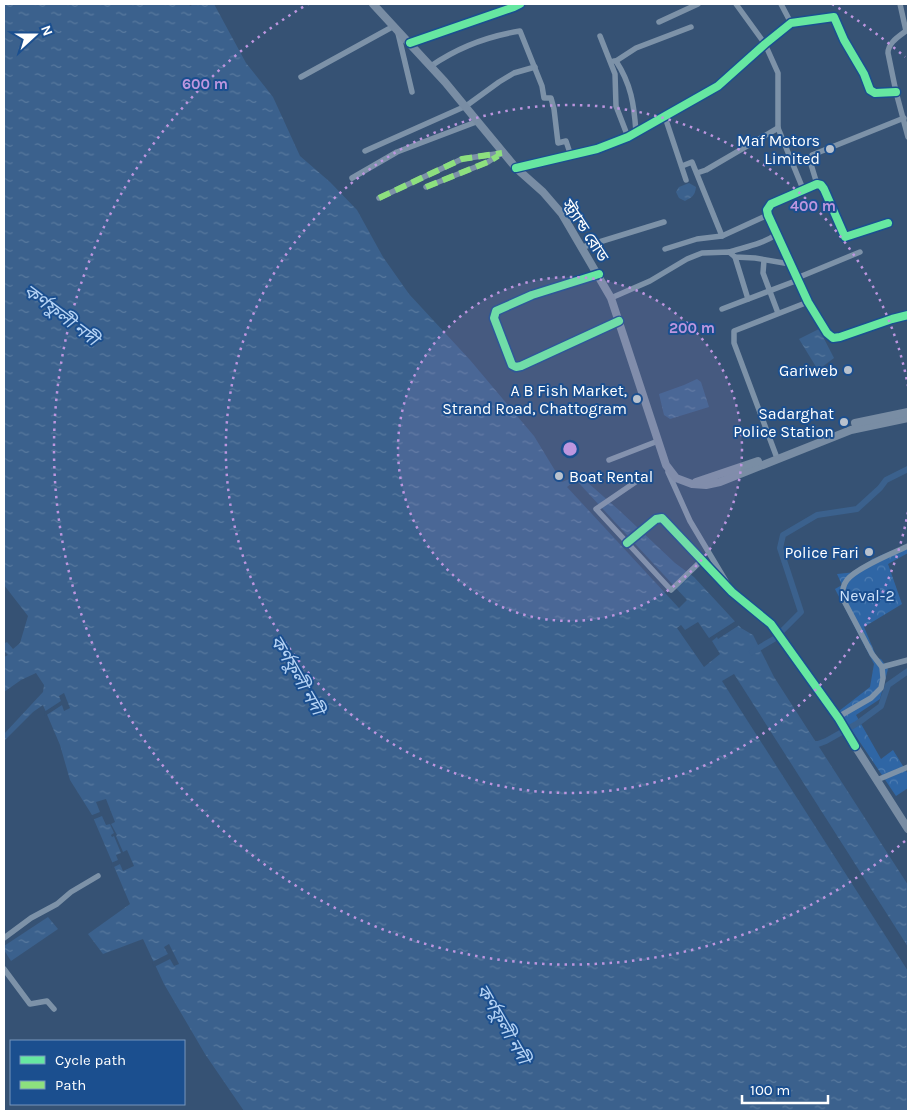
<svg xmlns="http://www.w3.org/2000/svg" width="912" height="1115" font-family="Karla,'Noto Sans Bengali',sans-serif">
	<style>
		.park { fill: url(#park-crowns) }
		.water { fill: url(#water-ripples) }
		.pier { fill: #365274 }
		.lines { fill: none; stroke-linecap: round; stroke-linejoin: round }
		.canal { stroke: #3b618d; stroke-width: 6 }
		.minor { stroke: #7d92a8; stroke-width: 5.5 }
		.secondary { stroke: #798da4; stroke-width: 8 }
		.quiet { stroke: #8de07e; stroke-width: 6; stroke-dasharray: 12 6; stroke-linecap: butt }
		.cycleway-casing { stroke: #1b4f8f; stroke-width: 11 }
		.cycleway { stroke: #66e7a1; stroke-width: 8 }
		.ring { fill: none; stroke: #bd96df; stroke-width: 2.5; stroke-dasharray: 2.5 5 }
		.poi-dot { fill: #b9c2ce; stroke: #1b4f8f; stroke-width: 2 }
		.labels { text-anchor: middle; stroke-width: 4; stroke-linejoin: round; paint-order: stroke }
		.poi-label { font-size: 16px; fill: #fff; stroke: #1b4f8f; text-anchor: end }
		.street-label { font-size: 16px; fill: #fff; stroke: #1b4f8f }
		.park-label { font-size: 16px; fill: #cfe3fa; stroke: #1b4f8f }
		.water-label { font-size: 18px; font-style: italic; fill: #b5d3f5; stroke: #1b4f8f }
		.centre { fill: #bd96df; stroke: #1b4f8f; stroke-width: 2.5 }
		.ring-label { font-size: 15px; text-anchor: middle; font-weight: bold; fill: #bd96df; stroke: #1b4f8f; stroke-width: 4; stroke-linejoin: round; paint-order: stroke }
	</style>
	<defs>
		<pattern id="park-crowns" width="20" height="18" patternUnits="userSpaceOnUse" patternTransform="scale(1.25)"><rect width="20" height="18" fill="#2f66a5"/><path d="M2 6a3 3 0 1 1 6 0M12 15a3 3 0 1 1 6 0" fill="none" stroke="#4e7db2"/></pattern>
		<pattern id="water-ripples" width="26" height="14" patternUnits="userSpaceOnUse" patternTransform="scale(1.25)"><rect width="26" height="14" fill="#3b618d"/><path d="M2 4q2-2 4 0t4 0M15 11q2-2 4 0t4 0" fill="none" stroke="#58799e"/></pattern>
	</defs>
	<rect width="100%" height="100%" fill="#365274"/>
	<path class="park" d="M 908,544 L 908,553 L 888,564 L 902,604 L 864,627 L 877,658 L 881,659 L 888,669 L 880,699 L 856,715 L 881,759 L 893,750 L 908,774 L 908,788 L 896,796 L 839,711 L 870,687 L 874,664 L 835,589 L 842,585 L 837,574 L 856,572 L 872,559 Z"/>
	<g class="water">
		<path d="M 4,4 L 189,4 L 190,6 L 194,4 L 214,4 L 246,63 L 273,97 L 300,156 L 330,182 L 357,210 L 383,257 L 409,294 L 470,360 L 534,436 L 562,482 L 579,475 L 620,511 L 675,563 L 694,577 L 741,628 L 753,635 L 774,677 L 908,885 L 908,1111 L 244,1111 L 205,1054 L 164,984 L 143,939 L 103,954 L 88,934 L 130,904 L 92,815 L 70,780 L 60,745 L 43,705 L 33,712 L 4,741 L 4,734 L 43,692 L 44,685 L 36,673 L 21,680 L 4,692 L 4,657 L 8,655 L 4,651 L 5,643 L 7,642 L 13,649 L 20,643 L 28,616 L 4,585 Z"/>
		<path d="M 689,183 L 696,187 C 695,196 692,197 685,201 L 679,198 L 676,192 L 679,187 Z"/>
		<path d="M 819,329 L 834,358 L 818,370 L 799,339 Z"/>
		<path d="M 697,379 L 701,382 L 709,407 L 670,419 L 664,415 L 659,394 L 684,385 Z"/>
		<path d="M 48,917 L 58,929 L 11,961 L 4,950 L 4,946 Z"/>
	</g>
	<g class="pier">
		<path d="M 576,480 L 687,600 L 679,608 L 567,487 Z"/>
		<path d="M 737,620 L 741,624 L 718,639 L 717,637 L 712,641 L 720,654 L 704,667 L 677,628 L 681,625 L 685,630 L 698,622 L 709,638 Z"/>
		<path d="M 734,674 L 908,947 L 908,971 L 722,681 Z"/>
		<path d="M 64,693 L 70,708 L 64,711 L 62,705 L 45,716 L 44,712 L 61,701 L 59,696 Z"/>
		<path d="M 106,799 L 115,822 L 111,824 L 117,835 L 116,836 L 123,852 L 127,850 L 134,866 L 123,871 L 120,864 L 112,868 L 111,863 L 118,860 L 116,855 L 121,853 L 114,836 L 112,837 L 111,835 L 114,833 L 110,824 L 106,825 L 102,816 L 92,820 L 90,816 L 100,812 L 96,802 Z"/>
		<path d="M 169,944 L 179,964 L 174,966 L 170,959 L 154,967 L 152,962 L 168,954 L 164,947 Z"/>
	</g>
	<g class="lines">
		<g class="canal">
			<path d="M 752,652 L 774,639 L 801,612 L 780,548 L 783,535 L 817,515 L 857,509 L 880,488 L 886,480 L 908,469"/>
			<path d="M 810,744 L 818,744 L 826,741 L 858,723 L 881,706 L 888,685 L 908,671"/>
		</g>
		<g class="minor">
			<path d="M 736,4 L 765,44 L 778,73 L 778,128 L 803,189"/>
			<path d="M 781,4 L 791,23"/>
			<path d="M 900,4 L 906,31 C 898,37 888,43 888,53 L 896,92 L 908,137"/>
			<path d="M 659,22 L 698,4"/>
			<path d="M 398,33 L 412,92"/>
			<path d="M 600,36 L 615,74 L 616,106 L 628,137"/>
			<path d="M 410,43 L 514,7 L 520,4"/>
			<path d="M 614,61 L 616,61 C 631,84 634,104 636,132"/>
			<path d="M 616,61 L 636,48 L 691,27"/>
			<path d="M 431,66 C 457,48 489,36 520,31 L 542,86 L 544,98 L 551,98 L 554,109 L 558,143 L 566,141 L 571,156"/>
			<path d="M 301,77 L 394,26"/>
			<path d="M 665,117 L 686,180"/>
			<path d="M 365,151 L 466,106 L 499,82 L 514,73 L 535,67"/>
			<path d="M 682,166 L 692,162 L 722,236"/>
			<path d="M 516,168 L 597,149 L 628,137 L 718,86 L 765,44 L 791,23 L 834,17 L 844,40 L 864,74 L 870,90 L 875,93 L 896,92"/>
			<path d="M 697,173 L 706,170 L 778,128"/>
			<path d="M 352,178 L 397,152 L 476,122"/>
			<path d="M 817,184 L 810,161 L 812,155 L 904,118"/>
			<path d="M 426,187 L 488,162 L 500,154"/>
			<path d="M 379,198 L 462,159 L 502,153"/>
			<path d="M 888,223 L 845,237 L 824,189 L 821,185 L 817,184 L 771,204 L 767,210 L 768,215 L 808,302 L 827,333 L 833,338 L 840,337 L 892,319 L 908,315"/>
			<path d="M 583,247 L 664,222"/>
			<path d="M 665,249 L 697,239 L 722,236 L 768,215"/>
			<path d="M 729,252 C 745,247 763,244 777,234"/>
			<path d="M 735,257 L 748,299"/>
			<path d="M 764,260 L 763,273 L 778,313"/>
			<path d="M 599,274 L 532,295 L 496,311 L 494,318 L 512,365 L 516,367 L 521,366 L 619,321"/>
			<path d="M 797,278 L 860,252"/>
			<path d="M 611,298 L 650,281 L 687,259 L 702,253 L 729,252 L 735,257 L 755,258 L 790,264"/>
			<path d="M 722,309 L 798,280"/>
			<path d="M 777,458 L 734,343 L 734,331 L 808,302"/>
			<path d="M 609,460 L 658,441"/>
			<path d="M 668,472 L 690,521 L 727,583"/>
			<path d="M 637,481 L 596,509 L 671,590 L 701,561"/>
			<path d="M 627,543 L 656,519 L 662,518 L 732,592 L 771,624 L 839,719 L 855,746"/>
			<path d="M 882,667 L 908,660"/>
			<path d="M 838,717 L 871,698 L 881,688 L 883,678 L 882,667 L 872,654 L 843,599 C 842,592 843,585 847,580 C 856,568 893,553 908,546"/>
			<path d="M 877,780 L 908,767"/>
			<path d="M 4,938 L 31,918 L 57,904 L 71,892 L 98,876"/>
			<path d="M 4,969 L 30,1004 L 47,1001 L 54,1009"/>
		</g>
		<g class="secondary">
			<path d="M 373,4 L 445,82 L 516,168 L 543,192 L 562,214 L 611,298 L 666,465 L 676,478 L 692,484 L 706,485 L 720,482 L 851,430 L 908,418"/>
			<path d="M 855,423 L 908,412"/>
			<path d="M 696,482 L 758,461"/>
			<path d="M 855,746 L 908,829"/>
		</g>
		<g class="quiet">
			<path d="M 426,187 L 488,162 L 498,156"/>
			<path d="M 379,198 L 462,159 L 502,153"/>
		</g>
		<g class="cycleway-casing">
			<g id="cycleway">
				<path d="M 410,43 L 514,7 L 520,4"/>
				<path d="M 516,168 L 597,149 L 628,137 L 718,86 L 765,44 L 791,23 L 834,17 L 844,40 L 864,74 L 870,90 L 875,93 L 896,92"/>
				<path d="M 888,223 L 845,237 L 824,189 L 821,185 L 817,184 L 771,204 L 767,210 L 768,215 L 808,302 L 827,333 L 833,338 L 840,337 L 892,319 L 908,315"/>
				<path d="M 599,274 L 532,295 L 496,311 L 494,318 L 512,365 L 516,367 L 521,366 L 619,321"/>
				<path d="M 627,543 L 656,519 L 662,518 L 732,592 L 771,624 L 839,719 L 855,746"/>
			</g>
		</g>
		<use href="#cycleway" class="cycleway"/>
	</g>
	<circle cx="570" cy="449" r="172" fill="#bd96df" fill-opacity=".12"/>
	<g class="ring">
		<circle cx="570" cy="449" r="172"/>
		<path d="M908 512A344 344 0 1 1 908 386"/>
		<path d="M905 841A516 516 0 1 1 308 4M832 4A516 516 0 0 1 905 57"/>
	</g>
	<g class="poi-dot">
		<circle cx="830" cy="149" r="5"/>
		<circle cx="848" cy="370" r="5"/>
		<circle cx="637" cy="399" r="5"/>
		<circle cx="844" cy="422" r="5"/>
		<circle cx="559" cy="476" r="5"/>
		<circle cx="869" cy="552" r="5"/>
	</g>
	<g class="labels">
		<g class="poi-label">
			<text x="820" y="146">Maf Motors<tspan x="820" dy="18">Limited</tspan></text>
			<text x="838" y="376">Gariweb</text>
			<text x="627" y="396">A B Fish Market,<tspan x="627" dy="18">Strand Road, Chattogram</tspan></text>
			<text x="834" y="419">Sadarghat<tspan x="834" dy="18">Police Station</tspan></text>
			<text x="569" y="482" text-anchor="start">Boat Rental</text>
			<text x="859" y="558">Police Fari</text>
		</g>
		<g class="street-label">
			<text transform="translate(586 230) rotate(57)" y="6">স্ট্র্যান্ড রোড</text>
		</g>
		<g class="park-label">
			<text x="867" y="601">Neval-2</text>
		</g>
		<g class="water-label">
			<text transform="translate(61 315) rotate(37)" y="6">কর্ণফুলী নদী</text>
			<text transform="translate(297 675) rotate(60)" y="6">কর্ণফুলী নদী</text>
			<text transform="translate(503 1024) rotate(60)" y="6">কর্ণফুলী নদী</text>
		</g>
	</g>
	<circle cx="570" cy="449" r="8" class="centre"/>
	<g class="ring-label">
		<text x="205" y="89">600 m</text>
		<text x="813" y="211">400 m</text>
		<text x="692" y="333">200 m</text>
	</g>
	<rect width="912" height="1115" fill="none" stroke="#ffffff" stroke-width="10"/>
	<rect x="10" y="1040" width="175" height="65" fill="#1b4f8f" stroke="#7695bc"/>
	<rect x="20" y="1056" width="25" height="8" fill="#66e7a1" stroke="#7695bc"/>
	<text x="55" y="1065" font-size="15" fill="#ffffff">Cycle path</text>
	<rect x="20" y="1081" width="25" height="8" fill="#8de07e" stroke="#7695bc"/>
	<text x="55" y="1090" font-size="15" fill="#ffffff">Path</text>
	<g transform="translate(35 35) rotate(69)" stroke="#1b4f8f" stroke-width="4" paint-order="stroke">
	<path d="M0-4L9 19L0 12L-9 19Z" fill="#ffffff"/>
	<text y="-8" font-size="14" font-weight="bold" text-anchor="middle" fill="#ffffff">N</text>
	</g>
	<path d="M742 1095v8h86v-8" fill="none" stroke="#ffffff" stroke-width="2.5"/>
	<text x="750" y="1095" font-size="15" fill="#ffffff" stroke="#1b4f8f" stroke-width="4" paint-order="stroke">100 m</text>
</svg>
